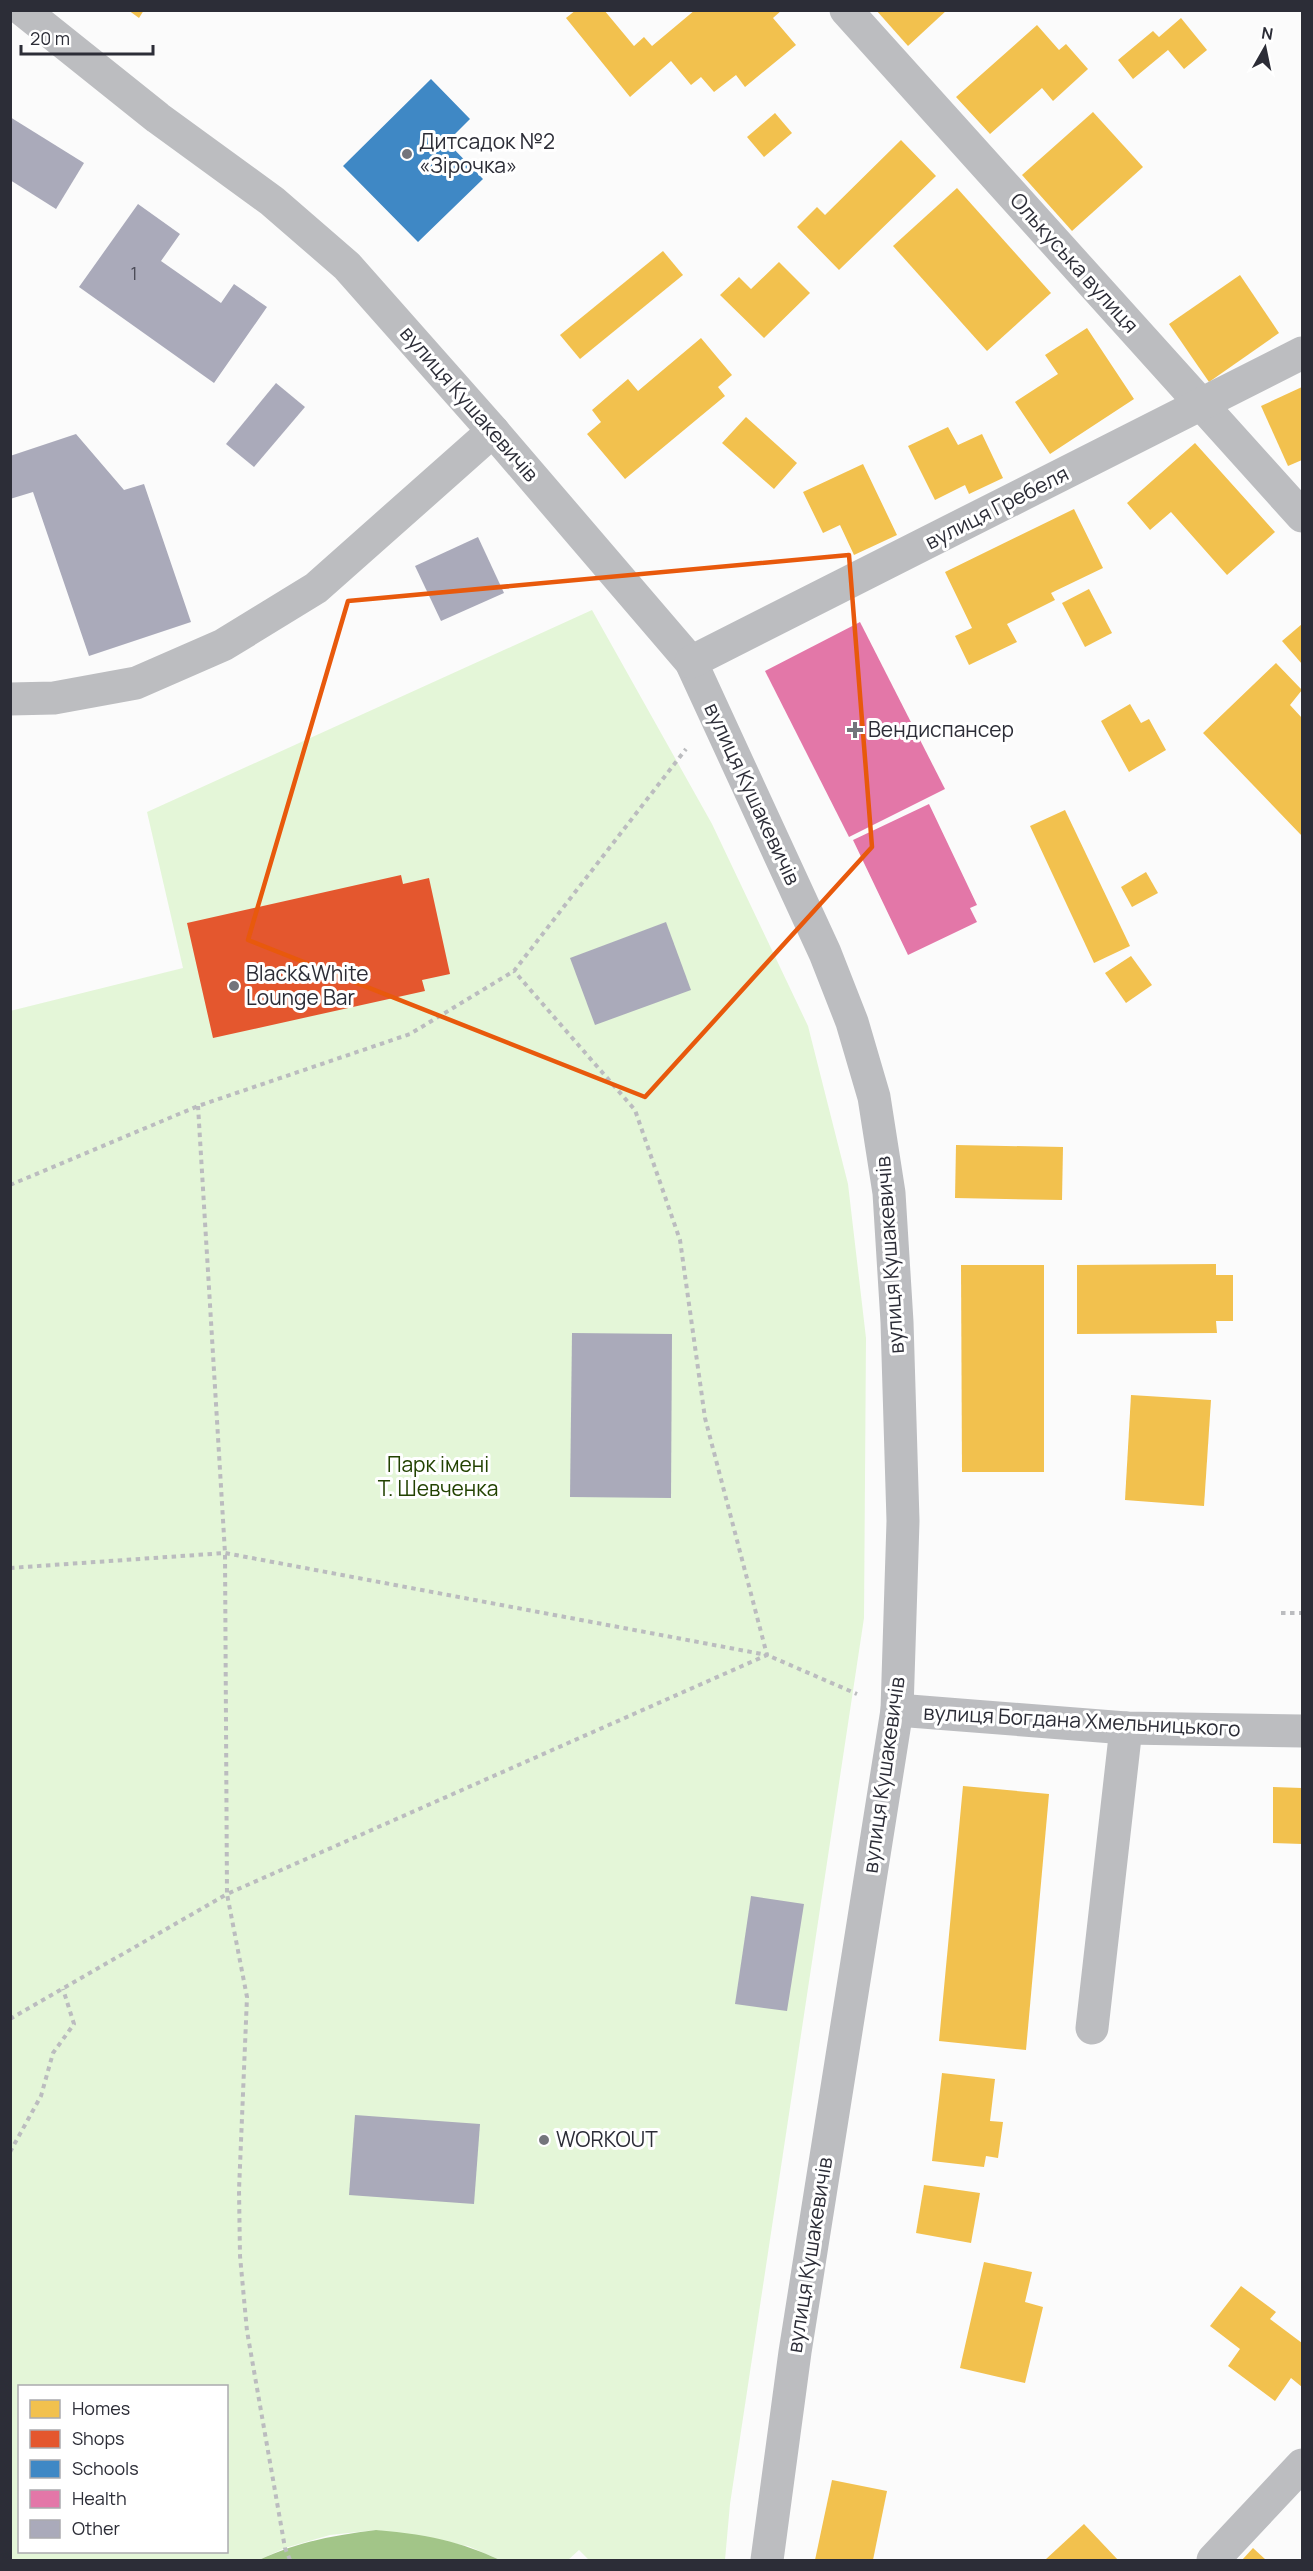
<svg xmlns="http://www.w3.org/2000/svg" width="1313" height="2571" font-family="Manrope,sans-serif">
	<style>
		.green { fill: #e4f6d8; fill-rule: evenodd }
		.water { fill: #a2c588 }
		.homes { fill: #f2c14e }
		.shops { fill: #e4572e }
		.schools { fill: #3f88c5 }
		.health { fill: #e377a8 }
		.building { fill: #aaaaba }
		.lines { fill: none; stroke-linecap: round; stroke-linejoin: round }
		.path { stroke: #bbbcbf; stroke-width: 4; stroke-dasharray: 4.5 4.5; stroke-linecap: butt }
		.minor { stroke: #bcbdc0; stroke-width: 33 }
		.marked { fill: none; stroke: #e8590c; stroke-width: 4.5; stroke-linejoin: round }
		.poi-dot { fill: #74757c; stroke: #fff; stroke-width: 2 }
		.labels { text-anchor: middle; stroke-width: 6; stroke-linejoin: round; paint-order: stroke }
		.number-label { font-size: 18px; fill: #4c4c58 }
		.poi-label { font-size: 21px; fill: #2c2d37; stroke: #fff; text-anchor: start }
		.street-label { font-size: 21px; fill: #2c2d37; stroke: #fff }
		.park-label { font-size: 21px; fill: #224201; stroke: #fff }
	</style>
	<rect width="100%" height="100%" fill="#fbfbfb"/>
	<path class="green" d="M 592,610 L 712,824 L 808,1026 L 848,1184 L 866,1338 L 864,1618 L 730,2504 L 725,2560 L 589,2560 L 579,2550 L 568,2560 L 500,2560 L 468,2546 L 376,2530 L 330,2535 L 285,2548 L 259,2560 L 11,2560 L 10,1011 L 183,968 L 147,812 ZM 20,2386 L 226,2386 L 226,2552 L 20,2552 Z"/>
	<path class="water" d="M 376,2530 C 424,2534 456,2540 500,2560 L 259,2560 C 297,2542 335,2535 376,2530 Z"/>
	<g class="homes">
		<path d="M 128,10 L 144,10 L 139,18 Z"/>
		<path d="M 576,10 L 604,10 L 634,46 L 644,37 L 652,46 L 695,10 L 782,10 L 773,18 L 796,45 L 745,87 L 736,75 L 714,92 L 701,77 L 691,85 L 671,61 L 630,97 L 566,18 Z"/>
		<path d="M 876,10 L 947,10 L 908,46 Z"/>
		<path d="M 1181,18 L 1207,50 L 1184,69 L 1168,50 L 1133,79 L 1118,60 L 1153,31 L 1159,37 Z"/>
		<path d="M 1037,25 L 1059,50 L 1066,44 L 1088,69 L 1053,101 L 1042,88 L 990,134 L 956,97 Z"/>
		<path d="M 1093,112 L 1143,167 L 1072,231 L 1022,175 Z"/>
		<path d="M 775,113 L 792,133 L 764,157 L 747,137 Z"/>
		<path d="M 901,140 L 936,176 L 839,270 L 797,227 L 817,207 L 825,215 Z"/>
		<path d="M 957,188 L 1051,293 L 987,351 L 893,246 Z"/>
		<path d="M 663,251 L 683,275 L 580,359 L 560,335 Z"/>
		<path d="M 779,262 L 810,293 L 764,338 L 720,295 L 739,277 L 751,289 Z"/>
		<path d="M 1240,275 L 1279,333 L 1209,382 L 1169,324 Z"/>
		<path d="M 1087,328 L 1134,399 L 1050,454 L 1015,402 L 1058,374 L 1045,355 Z"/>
		<path d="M 701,338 L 732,375 L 718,387 L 725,396 L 625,479 L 587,434 L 601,422 L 592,410 L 628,379 L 638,391 Z"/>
		<path d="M 1302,387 L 1302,460 L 1288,466 L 1261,406 Z"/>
		<path d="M 746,417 L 797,463 L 774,489 L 722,443 Z"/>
		<path d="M 948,427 L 958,445 L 982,434 L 1003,478 L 969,494 L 965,485 L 935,500 L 908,446 Z"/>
		<path d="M 1195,443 L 1275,532 L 1227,575 L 1171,512 L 1150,530 L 1127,503 Z"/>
		<path d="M 863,464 L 897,535 L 854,555 L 840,525 L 823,533 L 803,492 Z"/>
		<path d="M 1074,509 L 1103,568 L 1051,593 L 1055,600 L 1007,624 L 1017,642 L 969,665 L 955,636 L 972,628 L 945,572 Z"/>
		<path d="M 1089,589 L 1112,633 L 1085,647 L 1062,603 Z"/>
		<path d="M 1302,624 L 1302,664 L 1282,641 Z"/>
		<path d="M 1276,663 L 1302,690 L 1290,705 L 1302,718 L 1302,836 L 1203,733 Z"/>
		<path d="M 1130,704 L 1141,723 L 1149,719 L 1166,750 L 1129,772 L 1101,721 Z"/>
		<path d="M 1065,810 L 1130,946 L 1094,963 L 1030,826 Z"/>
		<path d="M 1146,872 L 1158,893 L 1132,907 L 1121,887 Z"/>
		<path d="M 1131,956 L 1152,985 L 1126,1003 L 1105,973 Z"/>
		<path d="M 956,1145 L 1063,1147 L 1062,1200 L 955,1198 Z"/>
		<path d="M 1216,1264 L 1216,1275 L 1233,1275 L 1233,1321 L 1216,1321 L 1217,1333 L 1077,1334 L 1077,1265 Z"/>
		<path d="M 961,1265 L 1044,1265 L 1044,1472 L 962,1472 Z"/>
		<path d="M 1131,1395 L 1211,1400 L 1204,1506 L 1125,1500 Z"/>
		<path d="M 963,1786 L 1049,1794 L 1026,2050 L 939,2041 Z"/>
		<path d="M 1273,1787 L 1302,1788 L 1302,1844 L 1273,1843 Z"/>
		<path d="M 942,2073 L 995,2079 L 990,2121 L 1003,2122 L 998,2158 L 986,2156 L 984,2167 L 932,2161 Z"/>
		<path d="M 924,2185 L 980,2193 L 971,2243 L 916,2233 Z"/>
		<path d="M 984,2262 L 1032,2272 L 1025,2302 L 1043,2307 L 1025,2383 L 960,2368 Z"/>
		<path d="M 1241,2286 L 1276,2312 L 1270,2319 L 1302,2343 L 1302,2387 L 1291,2378 L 1275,2401 L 1228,2366 L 1240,2349 L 1210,2326 Z"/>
		<path d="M 832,2480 L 887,2491 L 873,2560 L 815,2560 Z"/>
		<path d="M 1084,2524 L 1118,2560 L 1045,2560 Z"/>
		<path d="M 1253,2548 L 1266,2560 L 1242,2560 Z"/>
	</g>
	<path class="shops" d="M 401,875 L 403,884 L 429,878 L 450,974 L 422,980 L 425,991 L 213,1038 L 187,923 Z"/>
	<path class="schools" d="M 431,79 L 470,119 L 447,142 L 483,179 L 418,242 L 343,166 Z"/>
	<g class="health">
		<path d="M 860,622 L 945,789 L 849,837 L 765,671 Z"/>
		<path d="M 929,804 L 977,905 L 970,908 L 977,922 L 908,955 L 853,840 Z"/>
	</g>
	<g class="building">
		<path d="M 10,117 L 84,163 L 56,209 L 10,180 Z"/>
		<path d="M 138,204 L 180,234 L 161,261 L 221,303 L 234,284 L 267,307 L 214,383 L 79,287 Z"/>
		<path d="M 276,383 L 305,407 L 254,467 L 226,444 Z"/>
		<path d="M 76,434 L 124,490 L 144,484 L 191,622 L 89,656 L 33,492 L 10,499 L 10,456 Z"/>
		<path d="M 478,537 L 504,593 L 441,621 L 415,566 Z"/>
		<path d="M 666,922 L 691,990 L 595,1025 L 570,958 Z"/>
		<path d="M 572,1333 L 672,1334 L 671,1498 L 570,1497 Z"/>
		<path d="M 751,1896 L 804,1904 L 787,2011 L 735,2004 Z"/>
		<path d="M 355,2115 L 480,2124 L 474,2204 L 349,2195 Z"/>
	</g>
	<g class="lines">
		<g class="path">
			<path d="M 10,1185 L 198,1106 L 410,1034 L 514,971 L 686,749"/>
			<path d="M 10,1568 L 225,1553 L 767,1655 L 705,1418 L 680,1240 L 635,1110 L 514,971"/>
			<path d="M 1281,1613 L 1302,1613"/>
			<path d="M 10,2019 L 227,1894 L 225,1553 L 198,1106"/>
			<path d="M 10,2152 L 41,2096 L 53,2053 L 74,2024 L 63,1989"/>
			<path d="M 290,2560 L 285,2548 L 247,2331 L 240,2256 L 239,2190 L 247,1997 L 227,1894 L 767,1655 L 857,1694"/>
		</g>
		<g class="minor">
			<path d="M 23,10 L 158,118 L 272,201 L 347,266 L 493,431 L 691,662 L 825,953 L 852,1022 L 874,1097 L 889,1193 L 897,1322 L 903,1521 L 897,1710 L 795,2352 L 767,2560"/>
			<path d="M 846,10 L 1302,516"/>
			<path d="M 691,662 L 1302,353"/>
			<path d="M 10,699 L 54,698 L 136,683 L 223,645 L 316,588 L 493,431"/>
			<path d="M 897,1710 L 1126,1728 L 1302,1731"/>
			<path d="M 1092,2028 L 1126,1728"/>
			<path d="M 1213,2560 L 1302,2465"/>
		</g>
	</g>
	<path class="marked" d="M 849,555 L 872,847 L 645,1097 L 248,940 L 348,601 Z"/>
	<g class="poi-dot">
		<circle cx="407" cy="154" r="6"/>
		<path d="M852 721h6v6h6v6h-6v6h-6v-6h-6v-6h6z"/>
		<circle cx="234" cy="986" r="6"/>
		<circle cx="544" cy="2140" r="6"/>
	</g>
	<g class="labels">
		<g class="number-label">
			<text x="134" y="280">1</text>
		</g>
		<g class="poi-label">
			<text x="419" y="149">Дитсадок №2<tspan x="419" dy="24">«Зірочка»</tspan></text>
			<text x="868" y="737">Вендиспансер</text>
			<text x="246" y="981">Black&amp;White<tspan x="246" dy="24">Lounge Bar</tspan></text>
			<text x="556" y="2147">WORKOUT</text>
		</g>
		<g class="street-label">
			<text transform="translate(1074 263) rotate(48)" y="7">Олькуська вулиця</text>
			<text transform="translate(469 404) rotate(49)" y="7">вулиця Кушакевичів</text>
			<text transform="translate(997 508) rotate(-27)" y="7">вулиця Гребеля</text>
			<text transform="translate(752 794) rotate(65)" y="7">вулиця Кушакевичів</text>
			<text transform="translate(890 1255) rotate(-94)" y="7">вулиця Кушакевичів</text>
			<text transform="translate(1082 1721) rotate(3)" y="7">вулиця Богдана Хмельницького</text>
			<text transform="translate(884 1775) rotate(-82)" y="7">вулиця Кушакевичів</text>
			<text transform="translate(810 2255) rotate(-81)" y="7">вулиця Кушакевичів</text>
		</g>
		<g class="park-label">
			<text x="438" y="1472">Парк імені<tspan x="438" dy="24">Т. Шевченка</tspan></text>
		</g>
	</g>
	<rect width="1313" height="2571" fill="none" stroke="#2c2d37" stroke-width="24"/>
	<rect x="18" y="2385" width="210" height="168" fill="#ffffff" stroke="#ababaf" stroke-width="1.5"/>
	<rect x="30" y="2400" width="30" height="18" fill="#f2c14e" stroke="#ababaf" stroke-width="1.5"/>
	<text x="72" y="2415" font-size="18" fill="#2c2d37">Homes</text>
	<rect x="30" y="2430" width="30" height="18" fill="#e4572e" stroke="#ababaf" stroke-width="1.5"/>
	<text x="72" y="2445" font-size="18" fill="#2c2d37">Shops</text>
	<rect x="30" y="2460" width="30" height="18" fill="#3f88c5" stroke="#ababaf" stroke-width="1.5"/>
	<text x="72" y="2475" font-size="18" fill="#2c2d37">Schools</text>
	<rect x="30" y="2490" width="30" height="18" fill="#e377a8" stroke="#ababaf" stroke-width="1.5"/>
	<text x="72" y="2505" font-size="18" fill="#2c2d37">Health</text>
	<rect x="30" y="2520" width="30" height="18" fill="#aaaaba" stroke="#ababaf" stroke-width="1.5"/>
	<text x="72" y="2535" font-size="18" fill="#2c2d37">Other</text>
	<g transform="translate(1265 48) rotate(9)" stroke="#ffffff" stroke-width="4.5" paint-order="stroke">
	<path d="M0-4.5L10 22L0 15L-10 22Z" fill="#2c2d37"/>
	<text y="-9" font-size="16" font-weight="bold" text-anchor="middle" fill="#2c2d37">N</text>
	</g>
	<path d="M21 45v9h132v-9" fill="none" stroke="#2c2d37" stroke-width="3"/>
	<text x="30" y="45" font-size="18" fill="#2c2d37" stroke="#ffffff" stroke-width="4.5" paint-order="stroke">20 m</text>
</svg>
